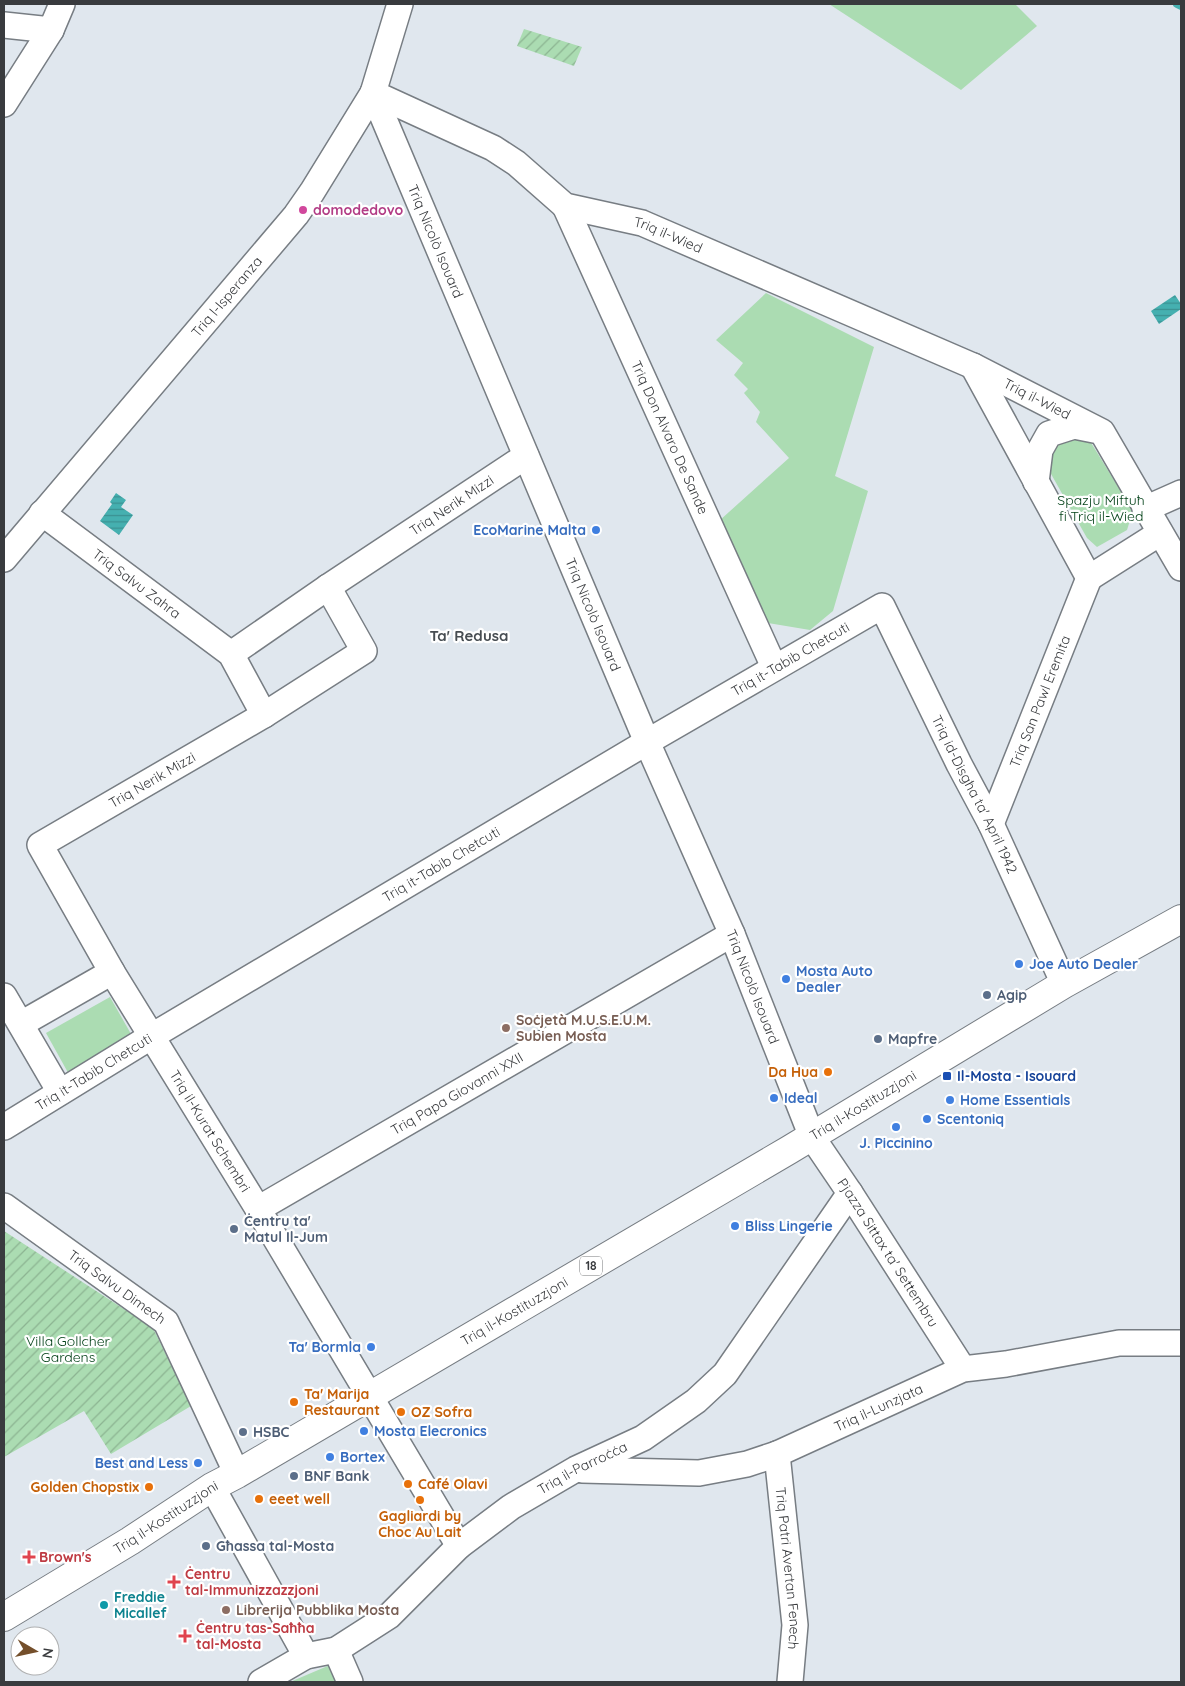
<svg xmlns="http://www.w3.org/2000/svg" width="1185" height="1686" font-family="Quicksand,sans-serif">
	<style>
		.green { fill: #abdcb2 }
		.garden { fill: url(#garden-furrows) }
		.water { fill: url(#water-rules) }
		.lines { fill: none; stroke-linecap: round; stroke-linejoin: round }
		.stream { stroke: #45b0b0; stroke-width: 8 }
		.street-casing { stroke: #777d83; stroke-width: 28 }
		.primary-casing { stroke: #777d83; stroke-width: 30 }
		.street { stroke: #fff; stroke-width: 25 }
		.primary { stroke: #fff; stroke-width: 28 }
		.hotel-dot { fill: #d1479c; stroke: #fff; stroke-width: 2 }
		.shop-dot { fill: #3f7fe0; stroke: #fff; stroke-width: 2 }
		.service-dot { fill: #5c6f8a; stroke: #fff; stroke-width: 2 }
		.education-dot { fill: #8d6e63; stroke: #fff; stroke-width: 2 }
		.food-dot { fill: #e8710a; stroke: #fff; stroke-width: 2 }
		.transit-dot { fill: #1a4fb4; stroke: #fff; stroke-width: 2 }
		.health-dot { fill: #e0444e; stroke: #fff; stroke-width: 2 }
		.culture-dot { fill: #0f9aa8; stroke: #fff; stroke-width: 2 }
		.labels { text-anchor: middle; stroke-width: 4.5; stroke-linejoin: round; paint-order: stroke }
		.shield { fill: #fff; stroke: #747678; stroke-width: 1 }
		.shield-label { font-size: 12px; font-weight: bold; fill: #393b3e }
		.hotel-label { font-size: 14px; font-weight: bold; fill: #b23c85; stroke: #fff; text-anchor: start }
		.street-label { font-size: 14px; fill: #393b3e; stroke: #fff }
		.park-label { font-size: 14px; fill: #044219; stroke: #fff }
		.shop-label { font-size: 14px; font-weight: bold; fill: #366cbe; stroke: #fff; text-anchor: start }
		.service-label { font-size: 14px; font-weight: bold; fill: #4e5e75; stroke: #fff; text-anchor: start }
		.education-label { font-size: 14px; font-weight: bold; fill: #785e54; stroke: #fff; text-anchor: start }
		.food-label { font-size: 14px; font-weight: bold; fill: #c56008; stroke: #fff; text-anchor: start }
		.transit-label { font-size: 14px; font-weight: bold; fill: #164399; stroke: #fff; text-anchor: start }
		.health-label { font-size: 14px; font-weight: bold; fill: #be3a42; stroke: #fff; text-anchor: start }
		.culture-label { font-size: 14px; font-weight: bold; fill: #0d838f; stroke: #fff; text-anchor: start }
		.neighbourhood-label { font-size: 15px; font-weight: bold; fill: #474d52; stroke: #fff }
	</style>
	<defs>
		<pattern id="garden-furrows" width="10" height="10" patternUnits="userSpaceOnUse" patternTransform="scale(1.25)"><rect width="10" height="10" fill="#abdcb2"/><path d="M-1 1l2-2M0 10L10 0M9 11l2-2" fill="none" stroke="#8cb492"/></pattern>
		<pattern id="water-rules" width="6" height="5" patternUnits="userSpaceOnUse" patternTransform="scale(1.25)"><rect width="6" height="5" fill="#45b0b0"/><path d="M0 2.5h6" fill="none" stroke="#3b9091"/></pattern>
	</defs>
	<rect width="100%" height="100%" fill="#e0e7ee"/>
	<g class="green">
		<path d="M 829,4 L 1015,4 L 1037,26 L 961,90 Z"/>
		<path d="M 766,293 L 874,347 L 835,476 L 868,491 L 833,611 L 810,630 L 762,622 L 719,521 L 789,458 L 756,422 L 760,412 L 744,393 L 748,389 L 734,375 L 743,363 L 716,340 Z"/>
		<path d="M 1068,437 L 1090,441 L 1133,511 L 1127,530 L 1097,547 L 1087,538 L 1046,465 L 1050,451 Z"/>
		<path d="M 110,997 L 135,1041 L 71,1078 L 46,1033 Z"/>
		<path d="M 330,1665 L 336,1682 L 290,1682 Z"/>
	</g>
	<g class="garden">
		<path d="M 524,29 L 582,47 L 574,66 L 517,46 Z"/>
		<path d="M 4,1231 L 153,1328 L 191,1406 L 111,1454 L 84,1411 L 4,1457 Z"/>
	</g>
	<g class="water">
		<path d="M 1175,295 L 1181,304 L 1181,309 L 1159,324 L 1151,311 Z"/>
		<path d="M 116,493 L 126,500 L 121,507 L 133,515 L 119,535 L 100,521 L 112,504 L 110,502 Z"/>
	</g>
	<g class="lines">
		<path class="stream" d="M 1177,4 L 1181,6"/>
		<g class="street-casing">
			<g id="street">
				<path d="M 4,25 L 51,30"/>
				<path id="s1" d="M 373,93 L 647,742 L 732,934 L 812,1137 L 850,1193 L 963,1369"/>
				<path id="s2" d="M 373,93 L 493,148 L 516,163 L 565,206 L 642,223 L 973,366 L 1102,432 L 1181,568"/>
				<path d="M 4,104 L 51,30 L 62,4"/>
				<path id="s3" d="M 565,206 L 774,667"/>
				<path d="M 973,366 L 1089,578"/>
				<path d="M 1036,482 L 1040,450 L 1049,434 L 1074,426 L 1094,430"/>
				<path d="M 1145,509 L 1181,493"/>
				<path id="s4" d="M 42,513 L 231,654 L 264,715"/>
				<path id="s5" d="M 4,559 L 296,215 L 312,192 L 373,93 L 400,4"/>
				<path d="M 1089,578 L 1160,533"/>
				<path id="s6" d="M 328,587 L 364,651 L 264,715 L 40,845 L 112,972 L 258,1209 L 459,1546"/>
				<path id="s7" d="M 231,654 L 328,587 L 526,456"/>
				<path id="s8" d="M 991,824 L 1089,578"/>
				<path d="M 4,996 L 60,1092"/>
				<path d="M 21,1024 L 112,972"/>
				<path id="s9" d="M 4,1127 L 152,1036 L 647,742 L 882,606 L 959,764 L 991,824 L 1064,984"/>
				<path id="s10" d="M 4,1206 L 166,1322 L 237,1474"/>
				<path id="s11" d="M 258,1209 L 732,934"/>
				<path id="s12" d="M 777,1454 L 795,1625 L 790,1682"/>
				<path id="s13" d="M 582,1470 L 699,1473 L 747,1464 L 777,1454 L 963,1369 L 1006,1364 L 1119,1343 L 1181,1343"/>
				<path d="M 212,1487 L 306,1656"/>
				<path d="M 336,1650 L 350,1682"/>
				<path id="s14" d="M 261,1682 L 306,1656 L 336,1650 L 389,1616 L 459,1546 L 511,1507 L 576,1469 L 643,1438 L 696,1401 L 725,1374 L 850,1193"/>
			</g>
		</g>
		<g class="primary-casing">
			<g id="primary">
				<path id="s15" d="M 4,1617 L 130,1541 L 212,1487 L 237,1474 L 789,1150 L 1064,984 L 1181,919"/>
			</g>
		</g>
		<use href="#street" class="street"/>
		<use href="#primary" class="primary"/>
	</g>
	<circle class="hotel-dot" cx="303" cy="210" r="5"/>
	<g class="shop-dot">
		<circle cx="596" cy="530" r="5"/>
		<circle cx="1019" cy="964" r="5"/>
		<circle cx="786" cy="979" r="5"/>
		<circle cx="774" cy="1098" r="5"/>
		<circle cx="950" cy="1100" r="5"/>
		<circle cx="927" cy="1119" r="5"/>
		<circle cx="896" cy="1127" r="5"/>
		<circle cx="735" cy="1226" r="5"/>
		<circle cx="371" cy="1347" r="5"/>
		<circle cx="364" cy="1431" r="5"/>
		<circle cx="330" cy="1457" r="5"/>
		<circle cx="198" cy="1463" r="5"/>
	</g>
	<g class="service-dot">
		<circle cx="987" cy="995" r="5"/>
		<circle cx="878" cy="1039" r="5"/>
		<circle cx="234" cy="1229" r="5"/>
		<circle cx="243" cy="1432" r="5"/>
		<circle cx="294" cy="1476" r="5"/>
		<circle cx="206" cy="1546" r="5"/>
	</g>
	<g class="education-dot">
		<circle cx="506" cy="1028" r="5"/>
		<circle cx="226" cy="1610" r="5"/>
	</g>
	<g class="food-dot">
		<circle cx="828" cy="1072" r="5"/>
		<circle cx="294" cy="1402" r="5"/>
		<circle cx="401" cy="1412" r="5"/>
		<circle cx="408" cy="1484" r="5"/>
		<circle cx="149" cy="1487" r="5"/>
		<circle cx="259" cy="1499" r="5"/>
		<circle cx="420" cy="1500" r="5"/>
	</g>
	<rect class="transit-dot" x="942" y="1071" width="10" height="10" rx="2.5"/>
	<g class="health-dot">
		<path d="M26.5 1549.5h5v5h5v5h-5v5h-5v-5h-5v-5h5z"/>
		<path d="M171.5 1574.5h5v5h5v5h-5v5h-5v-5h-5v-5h5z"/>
		<path d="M182.5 1628.5h5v5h5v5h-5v5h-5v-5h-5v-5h5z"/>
	</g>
	<circle class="culture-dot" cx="104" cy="1605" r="5"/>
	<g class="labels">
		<rect class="shield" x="580" y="1256.5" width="22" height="19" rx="4"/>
		<g class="shield-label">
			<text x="591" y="1270">18</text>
		</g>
		<g class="hotel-label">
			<text x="313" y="215">domodedovo</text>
		</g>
		<g class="street-label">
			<text dy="5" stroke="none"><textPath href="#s2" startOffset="332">Triq il-Wied</textPath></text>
			<text dy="5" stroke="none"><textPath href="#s1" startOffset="161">Triq Nicolò Isouard</textPath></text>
			<text dy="5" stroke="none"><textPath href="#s5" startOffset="344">Triq l-Isperanza</textPath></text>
			<text dy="5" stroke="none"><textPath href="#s2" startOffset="736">Triq il-Wied</textPath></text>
			<text dy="5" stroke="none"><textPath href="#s3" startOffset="254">Triq Don Alvaro De Sande</textPath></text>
			<text dy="5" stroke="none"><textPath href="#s7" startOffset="266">Triq Nerik Mizzi</textPath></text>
			<text dy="5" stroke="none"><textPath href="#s4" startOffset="118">Triq Salvu Zahra</textPath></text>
			<text dy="5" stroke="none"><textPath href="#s1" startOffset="566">Triq Nicolò Isouard</textPath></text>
			<text dy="5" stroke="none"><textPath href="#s9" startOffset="915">Triq it-Tabib Chetcuti</textPath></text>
			<text dy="5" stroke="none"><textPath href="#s8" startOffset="132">Triq San Pawl Eremita</textPath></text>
			<text transform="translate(152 780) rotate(-30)" y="5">Triq Nerik Mizzi</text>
			<text dy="5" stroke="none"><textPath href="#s9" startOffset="1231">Triq id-Disgħa ta' April 1942</textPath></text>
			<text dy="5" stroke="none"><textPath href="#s9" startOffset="510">Triq it-Tabib Chetcuti</textPath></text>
			<text dy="5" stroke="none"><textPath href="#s1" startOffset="971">Triq Nicolò Isouard</textPath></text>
			<text dy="5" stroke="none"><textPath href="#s9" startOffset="105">Triq it-Tabib Chetcuti</textPath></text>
			<text dy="5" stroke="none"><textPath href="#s11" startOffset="230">Triq Papa Giovanni XXII</textPath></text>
			<text dy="5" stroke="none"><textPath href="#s15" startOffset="1000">Triq il-Kostituzzjoni</textPath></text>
			<text dy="5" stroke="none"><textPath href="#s6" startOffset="784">Triq il-Kurat Schembri</textPath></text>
			<text dy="5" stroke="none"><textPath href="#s1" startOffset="1271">Pjazza Sittax ta' Settembru</textPath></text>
			<text dy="5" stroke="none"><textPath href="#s10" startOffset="139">Triq Salvu Dimech</textPath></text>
			<text dy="5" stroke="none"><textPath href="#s15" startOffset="595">Triq il-Kostituzzjoni</textPath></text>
			<text dy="5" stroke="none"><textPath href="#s13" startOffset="309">Triq il-Lunzjata</textPath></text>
			<text dy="5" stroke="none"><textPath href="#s14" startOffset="391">Triq il-Parroċċa</textPath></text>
			<text dy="5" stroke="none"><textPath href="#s15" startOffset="190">Triq il-Kostituzzjoni</textPath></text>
			<text dy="5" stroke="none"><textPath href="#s12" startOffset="115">Triq Patri Avertan Fenech</textPath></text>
		</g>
		<g class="park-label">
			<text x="1101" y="505">Spazju Miftuħ<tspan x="1101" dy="16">fi Triq il-Wied</tspan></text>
			<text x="68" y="1346">Villa Gollcher<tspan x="68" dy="16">Gardens</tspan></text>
		</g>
		<g class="shop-label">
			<text x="586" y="535" text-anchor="end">EcoMarine Malta</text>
			<text x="1029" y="969">Joe Auto Dealer</text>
			<text x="796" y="976">Mosta Auto<tspan x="796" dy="16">Dealer</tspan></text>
			<text x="784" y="1103">Ideal</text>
			<text x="960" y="1105">Home Essentials</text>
			<text x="937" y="1124">Scentoniq</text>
			<text x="896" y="1148" text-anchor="middle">J. Piccinino</text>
			<text x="745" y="1231">Bliss Lingerie</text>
			<text x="361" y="1352" text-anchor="end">Ta' Bormla</text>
			<text x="374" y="1436">Mosta Elecronics</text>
			<text x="340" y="1462">Bortex</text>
			<text x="188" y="1468" text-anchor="end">Best and Less</text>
		</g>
		<g class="service-label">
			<text x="997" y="1000">Agip</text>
			<text x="888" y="1044">Mapfre</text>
			<text x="244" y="1226">Ċentru ta'<tspan x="244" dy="16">Matul Il-Jum</tspan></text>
			<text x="253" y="1437">HSBC</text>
			<text x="304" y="1481">BNF Bank</text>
			<text x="216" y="1551">Għassa tal-Mosta</text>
		</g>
		<g class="education-label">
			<text x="516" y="1025">Soċjetà M.U.S.E.U.M.<tspan x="516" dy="16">Subien Mosta</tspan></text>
			<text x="236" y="1615">Librerija Pubblika Mosta</text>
		</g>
		<g class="food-label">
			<text x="818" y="1077" text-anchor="end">Da Hua</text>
			<text x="304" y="1399">Ta' Marija<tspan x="304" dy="16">Restaurant</tspan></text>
			<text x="411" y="1417">OZ Sofra</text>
			<text x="418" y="1489">Café Olavi</text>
			<text x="139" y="1492" text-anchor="end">Golden Chopstix</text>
			<text x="269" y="1504">eeet well</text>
			<text x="420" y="1521" text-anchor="middle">Gagliardi by<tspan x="420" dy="16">Choc Au Lait</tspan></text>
		</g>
		<g class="transit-label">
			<text x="957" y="1081">Il-Mosta - Isouard</text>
		</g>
		<g class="health-label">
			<text x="39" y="1562">Brown's</text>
			<text x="185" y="1579">Ċentru<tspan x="185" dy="16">tal-Immunizzazzjoni</tspan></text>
			<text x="196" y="1633">Ċentru tas-Saħħa<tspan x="196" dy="16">tal-Mosta</tspan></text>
		</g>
		<g class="culture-label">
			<text x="114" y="1602">Freddie<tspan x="114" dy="16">Micallef</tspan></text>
		</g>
		<g class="neighbourhood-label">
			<text x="469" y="641">Ta' Redusa</text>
		</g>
	</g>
	<rect width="1185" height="1686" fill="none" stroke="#393b3e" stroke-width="10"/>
	<g transform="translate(35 1651) rotate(99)"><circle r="24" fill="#ffffff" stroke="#b0b1b2"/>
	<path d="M0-4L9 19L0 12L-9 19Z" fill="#744f2b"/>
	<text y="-8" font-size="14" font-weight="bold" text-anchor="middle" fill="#393b3e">N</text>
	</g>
</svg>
